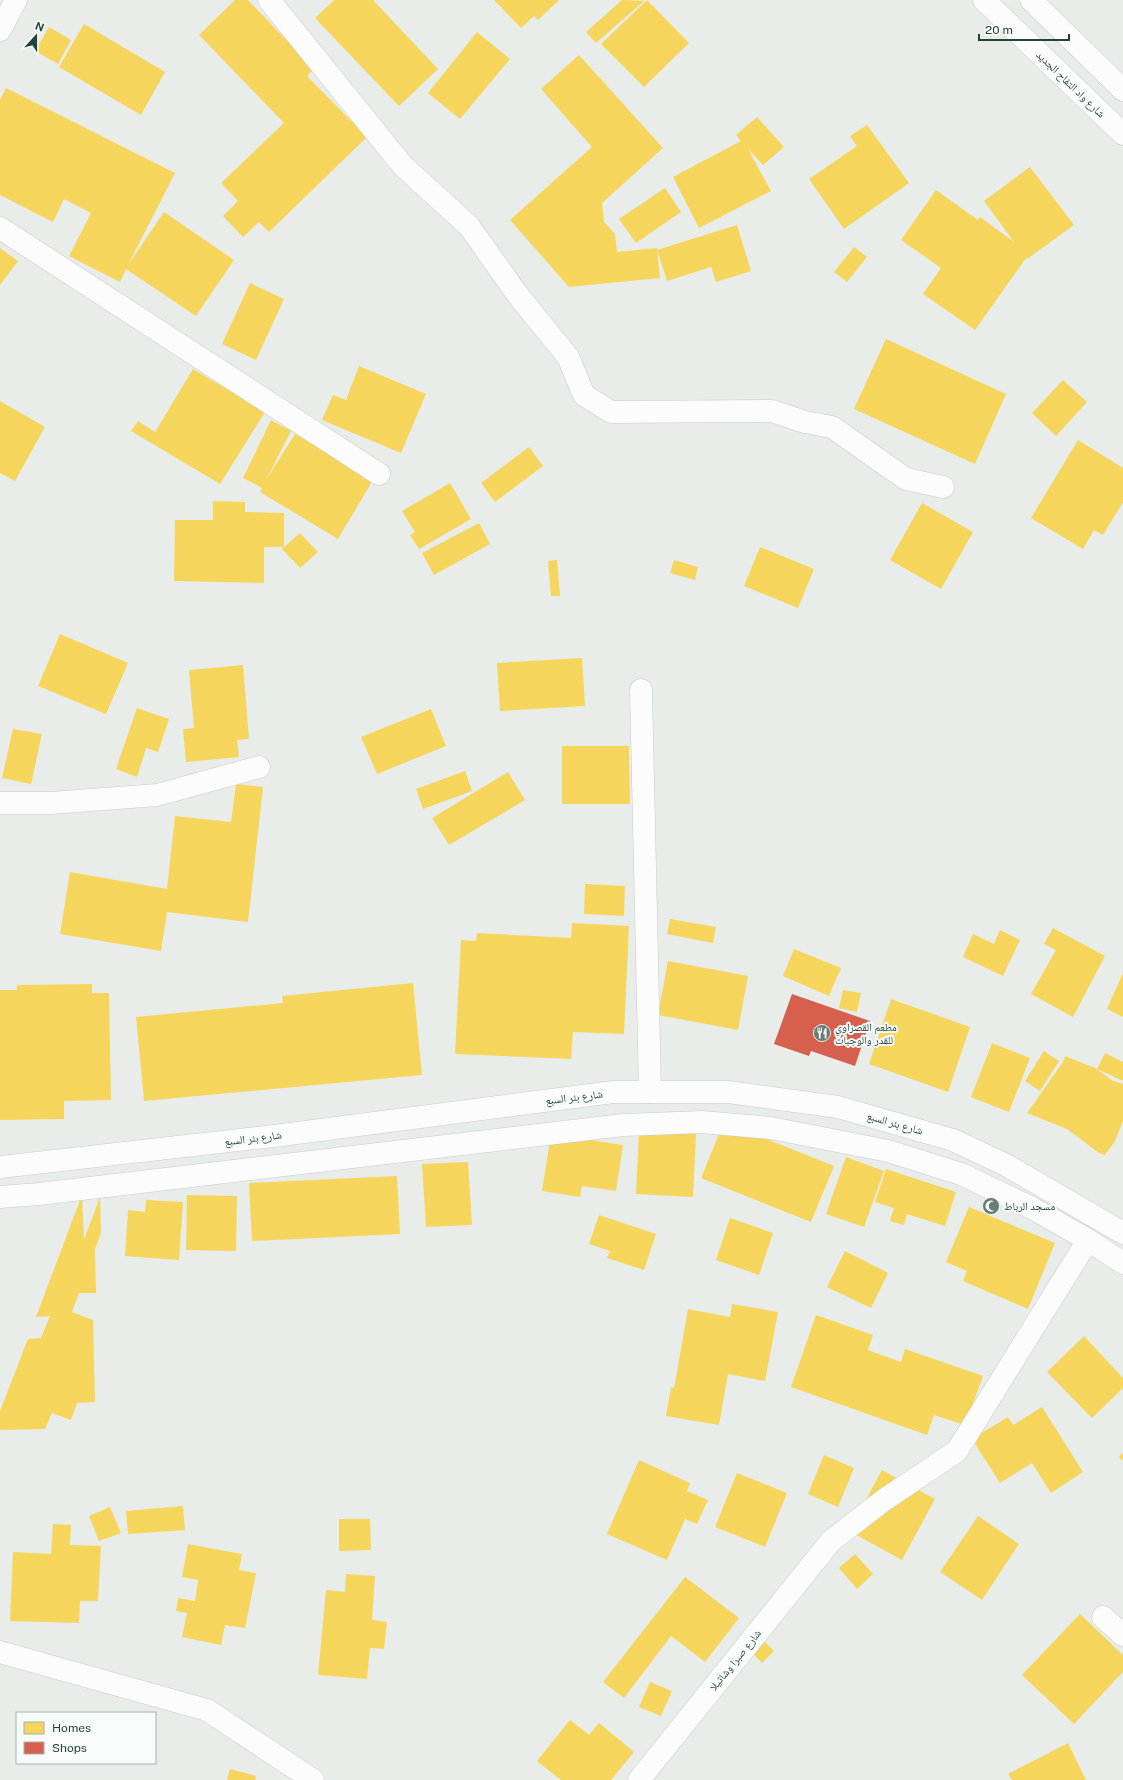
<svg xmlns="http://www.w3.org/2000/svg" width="1123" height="1780" font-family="'Public Sans','Noto Naskh Arabic',sans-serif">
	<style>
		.homes { fill: #f6d55c }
		.shops { fill: #d6604d }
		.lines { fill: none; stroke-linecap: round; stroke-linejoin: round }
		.street-casing { stroke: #c5cac7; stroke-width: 23 }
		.secondary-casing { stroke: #c3cbc7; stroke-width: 23 }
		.street { stroke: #fcfcfc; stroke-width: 22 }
		.secondary { stroke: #fcfcfc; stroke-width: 22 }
		.labels { text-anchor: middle; stroke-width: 4; stroke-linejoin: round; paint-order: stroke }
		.street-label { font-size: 11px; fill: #244238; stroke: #f7fbf9 }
		.poi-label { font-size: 11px; fill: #244238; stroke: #f7fbf9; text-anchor: start }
	</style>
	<rect width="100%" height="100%" fill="#e8edea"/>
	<g class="homes">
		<path d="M 235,0 L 248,0 L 314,69 L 307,76 L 367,137 L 269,232 L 259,222 L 243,237 L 223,216 L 238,201 L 221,183 L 284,123 L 199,35 Z"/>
		<path d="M 334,0 L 373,0 L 438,69 L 399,106 L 315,18 Z"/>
		<path d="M 494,0 L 559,0 L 538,20 L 534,16 L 521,28 Z"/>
		<path d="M 622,0 L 644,1 L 596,43 L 586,32 Z"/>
		<path d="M 647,0 L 689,43 L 644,87 L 601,44 Z"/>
		<path d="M 84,24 L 165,72 L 141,115 L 59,67 Z"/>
		<path d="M 49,27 L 71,40 L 58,64 L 35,51 Z"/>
		<path d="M 477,32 L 510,59 L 460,119 L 428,93 Z"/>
		<path d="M 579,55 L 663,148 L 602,203 L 604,222 L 615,234 L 617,252 L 657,248 L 660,278 L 569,287 L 510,220 L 592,147 L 541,89 Z"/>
		<path d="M 6,88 L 175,173 L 128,265 L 164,212 L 234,260 L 196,316 L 126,269 L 120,282 L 69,256 L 91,213 L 64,199 L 53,222 L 0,195 L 0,100 Z"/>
		<path d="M 757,117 L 784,147 L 763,165 L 748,149 L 771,191 L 699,228 L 673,177 L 741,141 L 736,135 Z"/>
		<path d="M 867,125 L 909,183 L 844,229 L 809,179 L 857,146 L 850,136 Z"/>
		<path d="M 1030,167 L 1074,225 L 1027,259 L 1026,258 L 975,330 L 923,294 L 941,268 L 901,240 L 936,190 L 978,220 L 980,217 L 1014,242 L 984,201 Z"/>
		<path d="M 665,188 L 681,212 L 636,243 L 619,219 Z"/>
		<path d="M 737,225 L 751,271 L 716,282 L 711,267 L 667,281 L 657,250 Z"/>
		<path d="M 854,247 L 867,257 L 847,282 L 834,272 Z"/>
		<path d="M 0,248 L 18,261 L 0,285 Z"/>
		<path d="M 250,283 L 284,299 L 256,360 L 222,344 Z"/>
		<path d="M 886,339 L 1006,394 L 975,464 L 854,409 Z"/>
		<path d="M 359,366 L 426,394 L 401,453 L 322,420 L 333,395 L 346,400 Z"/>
		<path d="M 193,369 L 265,412 L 220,484 L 131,431 L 138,421 L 155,432 Z"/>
		<path d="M 1063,380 L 1087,402 L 1056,436 L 1032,413 Z"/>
		<path d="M 0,401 L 45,427 L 15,481 L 0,473 Z"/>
		<path d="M 271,420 L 291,431 L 266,480 L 295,434 L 373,480 L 338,539 L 260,492 L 262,488 L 243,478 Z"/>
		<path d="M 1078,440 L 1123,468 L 1123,502 L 1103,535 L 1094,530 L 1083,549 L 1031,518 Z"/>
		<path d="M 529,447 L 543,466 L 495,502 L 481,483 Z"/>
		<path d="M 450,483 L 471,519 L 419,549 L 410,535 L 415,532 L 402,511 Z"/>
		<path d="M 213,501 L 245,502 L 245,512 L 284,513 L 284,547 L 264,547 L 264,583 L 174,581 L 175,520 L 213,520 Z"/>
		<path d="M 922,503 L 973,532 L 941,589 L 890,560 Z"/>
		<path d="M 479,523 L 490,544 L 434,575 L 422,553 Z"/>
		<path d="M 300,533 L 318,552 L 300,568 L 282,549 Z"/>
		<path d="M 760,547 L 814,569 L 798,608 L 744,586 Z"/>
		<path d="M 557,560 L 560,596 L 551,596 L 548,561 Z"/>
		<path d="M 674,560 L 698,567 L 695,580 L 670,573 Z"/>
		<path d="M 60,634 L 128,663 L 106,714 L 38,686 Z"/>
		<path d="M 582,658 L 585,706 L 500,711 L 497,663 Z"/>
		<path d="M 243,665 L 249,739 L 237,740 L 239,757 L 186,762 L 183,729 L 194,728 L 189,670 Z"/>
		<path d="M 137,708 L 169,719 L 158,752 L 146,748 L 137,777 L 116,769 Z"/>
		<path d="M 431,709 L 446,746 L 377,774 L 361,737 Z"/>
		<path d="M 13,729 L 42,734 L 31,784 L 2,778 Z"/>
		<path d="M 562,746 L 629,746 L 630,804 L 562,804 Z"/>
		<path d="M 465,771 L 472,791 L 423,809 L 416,789 Z"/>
		<path d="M 508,772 L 525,800 L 449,845 L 432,818 Z"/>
		<path d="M 236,784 L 263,787 L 248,922 L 167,912 L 161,951 L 60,934 L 70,872 L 167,889 L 175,816 L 231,822 Z"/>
		<path d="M 585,884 L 625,886 L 624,916 L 584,914 Z"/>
		<path d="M 670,919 L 716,927 L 713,943 L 667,934 Z"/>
		<path d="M 572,923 L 629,926 L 624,1034 L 573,1032 L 571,1059 L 455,1054 L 461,940 L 476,941 L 477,933 L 571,938 Z"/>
		<path d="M 1053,928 L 1105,956 L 1073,1017 L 1031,994 L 1056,950 L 1044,944 Z"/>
		<path d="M 1000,930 L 1020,940 L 1003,976 L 963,957 L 973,934 L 994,944 Z"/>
		<path d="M 794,949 L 841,968 L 829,996 L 783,976 Z"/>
		<path d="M 668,961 L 748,976 L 738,1030 L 658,1015 Z"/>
		<path d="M 1123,973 L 1123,1017 L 1107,1009 Z"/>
		<path d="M 413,983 L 422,1075 L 144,1101 L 136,1017 L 283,1003 L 282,996 Z"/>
		<path d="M 92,984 L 92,993 L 109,993 L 111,1100 L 64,1101 L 64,1119 L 0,1120 L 0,990 L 17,990 L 17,985 Z"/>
		<path d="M 843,990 L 861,993 L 857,1012 L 839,1008 Z"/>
		<path d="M 891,999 L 970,1027 L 948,1092 L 869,1064 Z"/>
		<path d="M 992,1043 L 1030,1058 L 1009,1112 L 971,1097 Z"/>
		<path d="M 1044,1051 L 1059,1061 L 1040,1091 L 1025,1081 Z"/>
		<path d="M 1105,1053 L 1123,1062 L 1123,1081 L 1097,1069 Z"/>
		<path d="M 1065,1056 L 1095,1068 L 1113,1081 L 1123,1084 L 1123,1121 L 1115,1141 L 1105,1155 L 1099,1153 L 1067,1129 L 1027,1113 L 1063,1062 Z"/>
		<path d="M 724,1122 L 834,1166 L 811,1222 L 701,1178 Z"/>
		<path d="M 639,1131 L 696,1134 L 693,1197 L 636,1194 Z"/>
		<path d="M 551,1134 L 623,1145 L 616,1191 L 582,1186 L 580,1197 L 542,1191 Z"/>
		<path d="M 846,1157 L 884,1171 L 864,1227 L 826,1214 Z"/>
		<path d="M 468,1162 L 472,1225 L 426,1227 L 422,1164 Z"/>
		<path d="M 886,1169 L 956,1192 L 945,1226 L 907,1214 L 904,1225 L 890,1221 L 894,1208 L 875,1202 Z"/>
		<path d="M 397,1176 L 400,1234 L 252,1241 L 249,1183 Z"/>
		<path d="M 82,1195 L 84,1240 L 100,1197 L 101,1233 L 95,1249 L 96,1293 L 79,1293 L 72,1312 L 93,1320 L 95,1402 L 77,1403 L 71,1420 L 52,1413 L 45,1429 L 0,1430 L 0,1411 L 28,1339 L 41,1338 L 50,1316 L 36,1317 Z"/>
		<path d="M 187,1195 L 237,1196 L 236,1251 L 186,1250 Z"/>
		<path d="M 146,1200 L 183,1202 L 179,1260 L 125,1256 L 128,1210 L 145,1212 Z"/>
		<path d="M 969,1207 L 1055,1243 L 1028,1309 L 963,1281 L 967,1271 L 946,1262 Z"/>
		<path d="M 599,1215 L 656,1234 L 644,1270 L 607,1258 L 610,1251 L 589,1244 Z"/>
		<path d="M 730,1218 L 773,1233 L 759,1275 L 716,1260 Z"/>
		<path d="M 845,1251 L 888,1273 L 871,1308 L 827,1287 Z"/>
		<path d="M 732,1304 L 778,1312 L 765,1381 L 728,1374 L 719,1425 L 666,1416 L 671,1387 L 674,1388 L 688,1309 L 730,1317 Z"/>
		<path d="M 816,1315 L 873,1335 L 868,1350 L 901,1362 L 905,1349 L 983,1376 L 965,1425 L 934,1415 L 927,1435 L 791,1387 Z"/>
		<path d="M 1084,1336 L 1123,1378 L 1123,1388 L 1092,1418 L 1047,1372 Z"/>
		<path d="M 1042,1407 L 1083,1472 L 1051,1493 L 1032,1463 L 1000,1483 L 972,1439 L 1008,1417 L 1013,1425 Z"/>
		<path d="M 1123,1453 L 1123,1461 L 1119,1457 Z"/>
		<path d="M 824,1455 L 854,1468 L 838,1507 L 808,1494 Z"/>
		<path d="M 639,1460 L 690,1483 L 687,1491 L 708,1500 L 697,1524 L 685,1519 L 667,1560 L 607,1534 Z"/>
		<path d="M 882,1470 L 935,1499 L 902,1560 L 849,1531 Z"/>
		<path d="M 737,1473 L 787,1493 L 765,1547 L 715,1527 Z"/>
		<path d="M 183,1506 L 185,1530 L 128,1534 L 126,1511 Z"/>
		<path d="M 110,1507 L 121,1533 L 99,1541 L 89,1516 Z"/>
		<path d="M 978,1516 L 1019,1544 L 982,1600 L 940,1572 Z"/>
		<path d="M 339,1519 L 370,1519 L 371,1550 L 339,1551 Z"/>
		<path d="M 53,1524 L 71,1525 L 70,1545 L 101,1546 L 98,1601 L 80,1601 L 79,1623 L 10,1621 L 13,1552 L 51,1554 Z"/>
		<path d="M 188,1544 L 242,1554 L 239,1570 L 256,1573 L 245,1628 L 225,1625 L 221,1645 L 182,1637 L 187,1613 L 176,1611 L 178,1598 L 195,1601 L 198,1580 L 182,1577 Z"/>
		<path d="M 855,1554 L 873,1574 L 857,1589 L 839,1568 Z"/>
		<path d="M 346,1574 L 375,1576 L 372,1620 L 387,1622 L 384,1649 L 370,1648 L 367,1679 L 318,1675 L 326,1590 L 345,1592 Z"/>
		<path d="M 685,1577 L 739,1618 L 705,1662 L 671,1636 L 624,1698 L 603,1682 Z"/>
		<path d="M 1080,1614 L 1123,1655 L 1123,1672 L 1074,1724 L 1022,1675 Z"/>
		<path d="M 760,1637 L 774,1651 L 762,1663 L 748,1648 Z"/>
		<path d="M 650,1682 L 672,1691 L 661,1716 L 639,1707 Z"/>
		<path d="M 570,1720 L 589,1735 L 599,1723 L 634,1752 L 611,1780 L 561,1780 L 537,1761 Z"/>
		<path d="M 1068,1743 L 1086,1780 L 1012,1780 L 1008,1774 Z"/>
		<path d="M 230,1769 L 256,1776 L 255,1780 L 227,1780 Z"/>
	</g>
	<path class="shops" d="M 792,994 L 870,1021 L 855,1066 L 811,1051 L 809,1056 L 774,1044 Z"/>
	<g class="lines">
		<g class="street-casing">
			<g id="street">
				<path d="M 269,0 L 403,166 L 469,226 L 517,294 L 568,357 L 584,395 L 611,412 L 772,411 L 805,422 L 832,427 L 906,479 L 943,487"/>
				<path d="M 0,228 L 379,474"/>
				<path d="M 641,690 L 650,1092"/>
				<path d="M 0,803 L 51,803 L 157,795 L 259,767"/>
				<path d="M 1103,1617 L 1123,1635"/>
				<path d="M 0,1652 L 207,1710 L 313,1780"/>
				<path d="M 639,1780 L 831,1541 L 884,1500 L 957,1451 L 1088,1240"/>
			</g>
		</g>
		<g class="secondary-casing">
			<g id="secondary">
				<path d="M 984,0 L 1123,134"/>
				<path d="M 1031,0 L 1123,90"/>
				<path d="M 0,30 L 16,0"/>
				<path d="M 0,1167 L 274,1136 L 613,1092 L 728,1092 L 838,1107 L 953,1140 L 1006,1165 L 1123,1233"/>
				<path d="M 0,1197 L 39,1194 L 623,1125 L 702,1122 L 771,1128 L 888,1151 L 961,1174 L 1032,1208 L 1088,1240 L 1123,1263"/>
			</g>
		</g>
		<use href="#street" class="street"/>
		<use href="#secondary" class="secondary"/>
	</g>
	<defs>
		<g id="restaurant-disc" transform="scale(0.9)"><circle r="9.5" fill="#697e76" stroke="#f7fbf9"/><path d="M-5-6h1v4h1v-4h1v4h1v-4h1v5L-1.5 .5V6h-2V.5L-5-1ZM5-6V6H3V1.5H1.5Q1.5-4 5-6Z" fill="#fff"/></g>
		<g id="mosque-disc" transform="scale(0.9)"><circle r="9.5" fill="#697e76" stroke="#f7fbf9"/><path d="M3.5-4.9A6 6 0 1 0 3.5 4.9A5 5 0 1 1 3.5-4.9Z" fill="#fff"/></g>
	</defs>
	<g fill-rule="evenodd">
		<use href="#restaurant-disc" x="822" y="1033"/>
		<use href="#mosque-disc" x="991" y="1206"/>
	</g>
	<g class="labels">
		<g class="street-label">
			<text transform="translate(1071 84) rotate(44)" y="4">شارع واد التفاح الجديد</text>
			<text transform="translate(574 1097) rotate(-7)" y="4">شارع بئر السبع</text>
			<text transform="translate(895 1123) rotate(16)" y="4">شارع بئر السبع</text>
			<text transform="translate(253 1138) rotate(-7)" y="4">شارع بئر السبع</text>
			<text transform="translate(735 1660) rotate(-51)" y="4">شارع صبرا وشاتيلا</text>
		</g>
		<g class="poi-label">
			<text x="835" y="1031">مطعم القصراوي<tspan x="835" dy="13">للقدر والوجبات</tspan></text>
			<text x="1004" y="1210">مسجد الرباط</text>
		</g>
	</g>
	<rect x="16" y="1712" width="140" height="52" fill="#f7fbf9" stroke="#a3b1ac"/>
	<rect x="24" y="1722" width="20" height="12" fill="#f6d55c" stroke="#a3b1ac"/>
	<text x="52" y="1732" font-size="12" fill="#244238">Homes</text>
	<rect x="24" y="1742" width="20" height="12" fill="#d6604d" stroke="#a3b1ac"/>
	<text x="52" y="1752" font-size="12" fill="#244238">Shops</text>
	<g transform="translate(36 36) rotate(21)" stroke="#f7fbf9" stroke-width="3" paint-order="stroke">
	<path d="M0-3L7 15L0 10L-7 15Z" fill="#244238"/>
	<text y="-6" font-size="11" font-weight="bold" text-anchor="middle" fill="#244238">N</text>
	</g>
	<path d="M979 34v6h90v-6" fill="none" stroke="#244238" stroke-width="2"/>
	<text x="985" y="34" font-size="12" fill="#244238" stroke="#f7fbf9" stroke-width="3" paint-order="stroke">20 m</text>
</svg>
